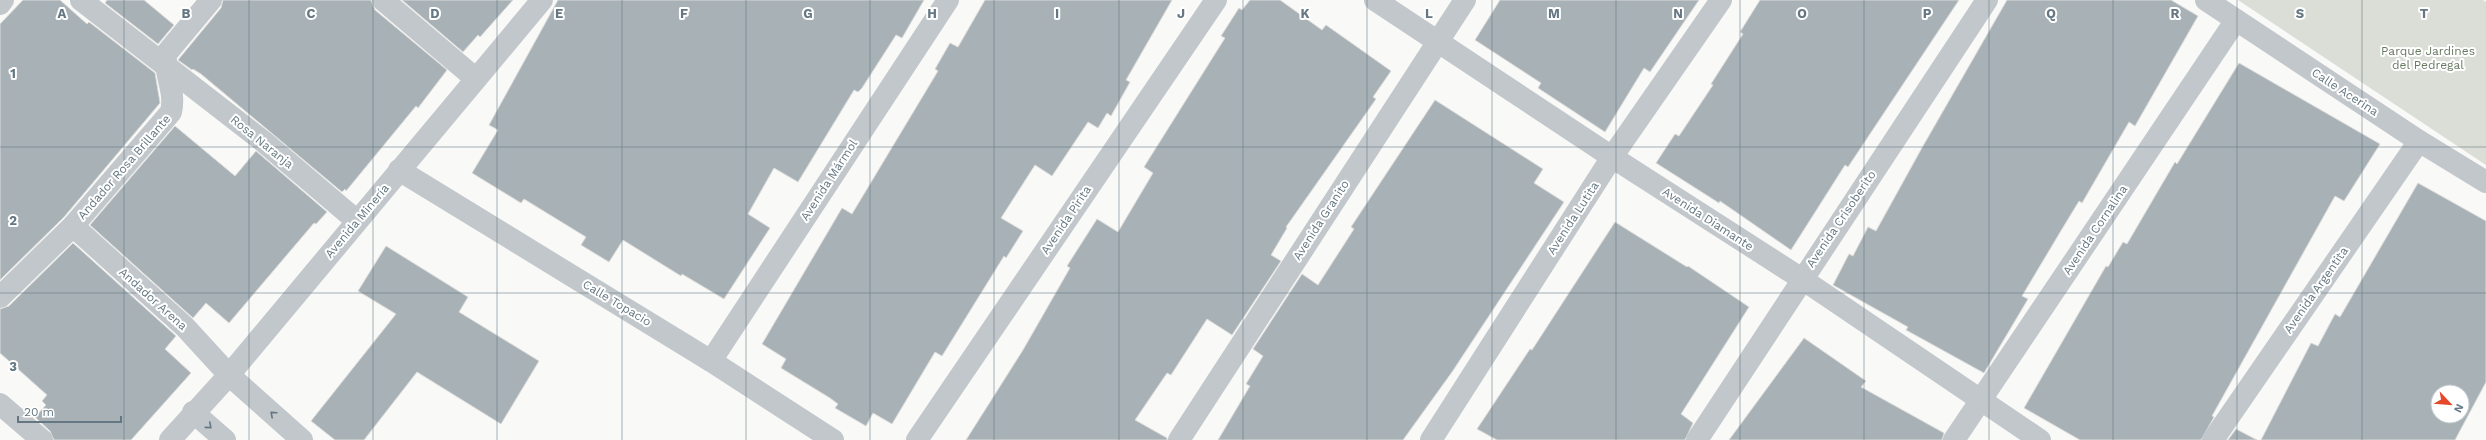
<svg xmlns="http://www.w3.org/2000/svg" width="2486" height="440" font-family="'Work Sans',sans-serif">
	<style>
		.green { fill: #daded6 }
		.building { fill: #a7b1b6; stroke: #dbdbd9; fill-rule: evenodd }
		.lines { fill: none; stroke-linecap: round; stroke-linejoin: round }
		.minor { stroke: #c2c7cb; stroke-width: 22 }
		.oneway { stroke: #647782 }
		.grid { fill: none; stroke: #647782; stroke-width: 1; stroke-opacity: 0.55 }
		.labels { text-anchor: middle; stroke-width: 4; stroke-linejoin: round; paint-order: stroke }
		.park-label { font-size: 12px; fill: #697a63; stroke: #fff }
		.street-label { font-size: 12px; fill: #647782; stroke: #fff }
		.grid-label { font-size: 13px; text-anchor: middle; font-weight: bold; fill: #647782; stroke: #fff; stroke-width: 4; stroke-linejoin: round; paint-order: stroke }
	</style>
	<rect width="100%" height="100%" fill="#f9f9f7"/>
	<path class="green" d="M 2238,0 L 2483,0 L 2486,2 L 2486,165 Z"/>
	<g class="building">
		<path d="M 23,0 L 60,0 L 87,24 L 89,22 L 155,73 L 160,103 L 64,217 L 0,280 L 0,24 Z"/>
		<path d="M 107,0 L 144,0 L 174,25 L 158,44 L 105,3 Z"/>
		<path d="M 223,0 L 371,0 L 375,10 L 447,70 L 418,108 L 416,106 L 346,191 L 345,189 L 342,192 L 201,74 L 193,69 L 192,70 L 178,60 L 221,8 Z"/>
		<path d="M 402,0 L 513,0 L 480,37 L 478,35 L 463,52 Z"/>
		<path d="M 558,0 L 924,0 L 902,38 L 896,35 L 862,88 L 858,92 L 854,90 L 798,182 L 774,168 L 748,214 L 770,228 L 724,299 L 682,274 L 681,276 L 623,240 L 609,262 L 581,245 L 586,237 L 524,199 L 521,203 L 472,173 L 498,130 L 489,125 Z"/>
		<path d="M 985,0 L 1172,0 L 1126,80 L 1130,82 L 1111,116 L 1107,113 L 1098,128 L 1088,122 L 1052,176 L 1035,165 L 1001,218 L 1023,231 L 1006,258 L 1004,256 L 942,356 L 935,352 L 892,424 L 873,413 L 866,426 L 835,408 L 838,404 L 830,398 L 781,368 L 786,359 L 762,344 L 842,208 L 852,214 L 938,71 L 935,69 L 950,43 L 958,47 Z"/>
		<path d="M 1250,0 L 1280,0 L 1322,30 L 1326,25 L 1391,71 L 1373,97 L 1376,99 L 1286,227 L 1287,228 L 1271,255 L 1281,261 L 1232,335 L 1207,319 L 1171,375 L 1167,373 L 1135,420 L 1167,438 L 1167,440 L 966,440 L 1023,350 L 1070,268 L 1067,266 L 1097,219 L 1118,232 L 1153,173 L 1144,167 L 1225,38 L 1221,36 L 1239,8 L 1242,10 Z"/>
		<path d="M 1500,0 L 1699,0 L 1650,72 L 1644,68 L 1605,132 L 1538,88 L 1541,83 L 1475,40 Z"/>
		<path d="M 1760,0 L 1959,0 L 1848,167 L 1845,165 L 1791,250 L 1720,201 L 1719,203 L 1656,163 L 1675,134 L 1679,136 L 1713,85 L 1711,84 L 1743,34 L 1740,32 Z"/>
		<path d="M 2007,0 L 2171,0 L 2198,16 L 2135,126 L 2129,122 L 2082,203 L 2079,201 L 2062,229 L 2022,296 L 2028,299 L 1984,373 L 1906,330 L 1908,327 L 1833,285 L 1849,254 L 1853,256 L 1868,227 L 1876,231 L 1923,146 Z"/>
		<path d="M 2239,63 L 2380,144 L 2344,201 L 2335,196 L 2212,416 L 2214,417 L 2201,440 L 2080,440 L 2024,408 L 2106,266 L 2108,267 L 2123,242 L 2127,244 L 2175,162 L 2177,164 Z"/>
		<path d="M 1435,100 L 1543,169 L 1534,183 L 1564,202 L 1452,372 L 1403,440 L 1218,440 L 1250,386 L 1246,384 L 1263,356 L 1253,349 L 1302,274 L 1318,285 L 1354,229 L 1351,227 Z"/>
		<path d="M 175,126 L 235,176 L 256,151 L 327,212 L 316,224 L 314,223 L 229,323 L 206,303 L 193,318 L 90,225 Z"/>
		<path d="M 2418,183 L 2486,221 L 2486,382 L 2455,440 L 2261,440 L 2311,343 L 2318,346 L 2335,314 L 2340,317 ZM 2438,392 L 2462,392 L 2462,416 L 2438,416 Z"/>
		<path d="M 1615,222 L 1687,267 L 1688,266 L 1749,307 L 1681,414 L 1693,423 L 1685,440 L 1497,440 L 1477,429 L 1530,349 L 1532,350 Z"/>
		<path d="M 73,243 L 176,336 L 165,349 L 191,373 L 131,440 L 54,440 L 50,431 L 35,417 L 46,405 L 42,401 L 47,395 L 0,353 L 0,309 L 9,306 Z"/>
		<path d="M 386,246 L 468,297 L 459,312 L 539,361 L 501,424 L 417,372 L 364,440 L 335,440 L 311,421 L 396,314 L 358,291 Z"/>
		<path d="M 1804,338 L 1866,381 L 1861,387 L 1944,433 L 1942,440 L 1729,440 Z"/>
		<path d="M 2236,429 L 2257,440 L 2228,440 Z"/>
	</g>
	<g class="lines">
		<g class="minor">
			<path d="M 81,0 L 264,142 L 357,221"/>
			<path d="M 383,0 L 476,79"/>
			<path d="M 1375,0 L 1612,157 L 1802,279 L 2040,440"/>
			<path d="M 2206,0 L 2419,141 L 2486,182"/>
			<path d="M 0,4 L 3,0"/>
			<path d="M 399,170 L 711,361 L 833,440"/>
			<path d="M 73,226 L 185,327 L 229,375 L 302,440"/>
			<path d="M 0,297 L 73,226 L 171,112 C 176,91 164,75 166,54 L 211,0"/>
			<path d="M 711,361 L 948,0"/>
			<path d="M 0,404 L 42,440"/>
			<path d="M 193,412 L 225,440"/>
			<path d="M 170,440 L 229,375 L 542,0"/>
			<path d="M 917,440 L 1216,0"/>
			<path d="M 1179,440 L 1465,0"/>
			<path d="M 1431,440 L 1612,157 L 1721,0"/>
			<path d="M 1697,440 L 1987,0"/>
			<path d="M 1954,440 L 2236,20"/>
			<path d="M 2213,440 L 2419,141"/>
		</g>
	</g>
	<defs><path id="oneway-chevron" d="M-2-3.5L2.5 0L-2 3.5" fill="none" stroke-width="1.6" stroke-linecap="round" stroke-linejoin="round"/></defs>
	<g class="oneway">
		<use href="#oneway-chevron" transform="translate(273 414) rotate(-138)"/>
		<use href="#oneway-chevron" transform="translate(209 426) rotate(41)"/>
	</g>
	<path class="grid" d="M 124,0 L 124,440M 249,0 L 249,440M 373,0 L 373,440M 497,0 L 497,440M 622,0 L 622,440M 746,0 L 746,440M 870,0 L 870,440M 994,0 L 994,440M 1119,0 L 1119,440M 1243,0 L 1243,440M 1367,0 L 1367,440M 1492,0 L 1492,440M 1616,0 L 1616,440M 1740,0 L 1740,440M 1864,0 L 1864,440M 1989,0 L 1989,440M 2113,0 L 2113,440M 2237,0 L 2237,440M 2362,0 L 2362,440M 0,147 L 2486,147M 0,293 L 2486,293"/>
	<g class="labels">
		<g class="park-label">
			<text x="2428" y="55">Parque Jardines<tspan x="2428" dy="14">del Pedregal</tspan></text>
		</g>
		<g class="street-label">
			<text transform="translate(2345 92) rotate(33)" y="4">Calle Acerina</text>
			<text transform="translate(262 142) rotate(39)" y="4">Rosa Naranja</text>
			<text transform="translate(124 167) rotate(-49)" y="4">Andador Rosa Brillante</text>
			<text transform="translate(829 180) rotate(-57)" y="4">Avenida Mármol</text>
			<text transform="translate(1573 218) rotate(-57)" y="4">Avenida Lutita</text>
			<text transform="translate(1708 219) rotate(33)" y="4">Avenida Diamante</text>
			<text transform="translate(1841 219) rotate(-56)" y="4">Avenida Crisoberito</text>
			<text transform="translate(1066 220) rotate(-56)" y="4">Avenida Pirita</text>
			<text transform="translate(1321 220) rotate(-57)" y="4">Avenida Granito</text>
			<text transform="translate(357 221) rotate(-50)" y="4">Avenida Minería</text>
			<text transform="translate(2095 230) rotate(-56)" y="4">Avenida Cornalina</text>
			<text transform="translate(2316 290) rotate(-55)" y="4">Avenida Argentita</text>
			<text transform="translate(153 299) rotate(42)" y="4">Andador Arena</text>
			<text transform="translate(617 303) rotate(31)" y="4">Calle Topacio</text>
		</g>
	</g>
	<g class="grid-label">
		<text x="62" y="18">A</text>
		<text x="186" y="18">B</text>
		<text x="311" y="18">C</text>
		<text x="435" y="18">D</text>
		<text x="559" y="18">E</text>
		<text x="684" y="18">F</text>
		<text x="808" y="18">G</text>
		<text x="932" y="18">H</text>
		<text x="1057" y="18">I</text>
		<text x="1181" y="18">J</text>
		<text x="1305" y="18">K</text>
		<text x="1429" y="18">L</text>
		<text x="1554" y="18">M</text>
		<text x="1678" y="18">N</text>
		<text x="1802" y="18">O</text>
		<text x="1927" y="18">P</text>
		<text x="2051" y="18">Q</text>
		<text x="2175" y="18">R</text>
		<text x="2300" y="18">S</text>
		<text x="2424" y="18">T</text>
		<text x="13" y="78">1</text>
		<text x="13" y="225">2</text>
		<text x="13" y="371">3</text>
	</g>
	<g transform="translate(2450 404) rotate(116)"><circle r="19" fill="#ffffff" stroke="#c1c9cd"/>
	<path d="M0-3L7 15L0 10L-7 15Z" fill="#e5482b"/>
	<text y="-6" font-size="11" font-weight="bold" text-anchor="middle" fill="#647782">N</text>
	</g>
	<path d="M18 416v6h103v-6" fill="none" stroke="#647782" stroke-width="2"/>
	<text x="24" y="416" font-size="12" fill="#647782" stroke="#ffffff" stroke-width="3" paint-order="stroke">20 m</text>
</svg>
